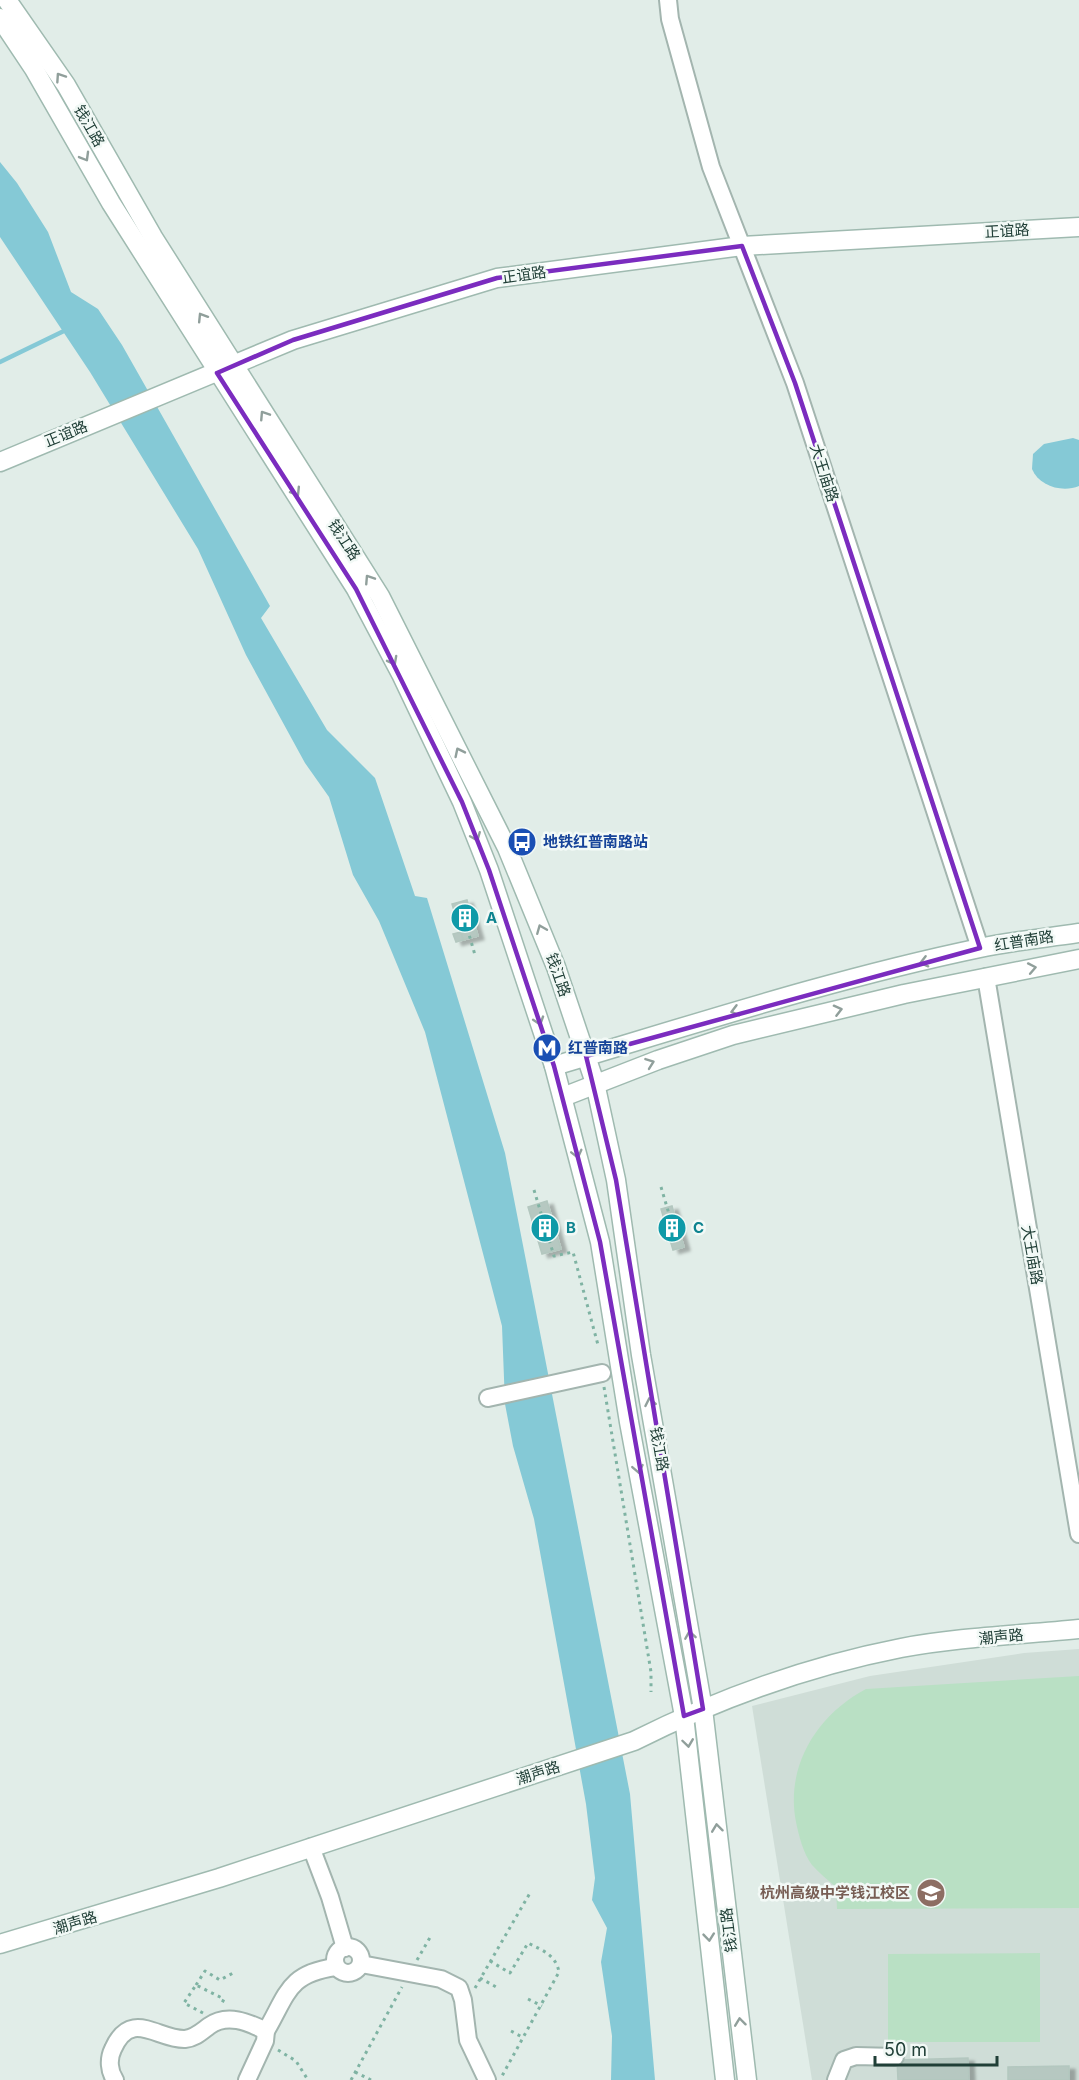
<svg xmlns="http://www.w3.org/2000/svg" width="1079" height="2080" font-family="Inter,'Noto Sans SC',sans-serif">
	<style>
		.built { fill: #cfddd7 }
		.green { fill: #b9e0c4 }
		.water { fill: #85c9d6 }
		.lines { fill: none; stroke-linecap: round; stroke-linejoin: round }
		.stream { stroke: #85c9d6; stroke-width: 4.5 }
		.building { fill: #b6c8c1; stroke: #b3c7bf; stroke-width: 1.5; filter: url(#shadow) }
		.street-casing { stroke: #a3b5af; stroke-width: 20 }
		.secondary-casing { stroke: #9fbab0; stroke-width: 21 }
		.path { stroke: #7fb3a3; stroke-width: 3; stroke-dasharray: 3 4.5; stroke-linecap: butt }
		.street { stroke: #fff; stroke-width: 16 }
		.secondary { stroke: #fff; stroke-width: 18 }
		.oneway { stroke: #909f9b }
		.marked { fill: none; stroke: #7b2cbf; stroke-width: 4.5; stroke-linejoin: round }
		.labels { text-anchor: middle; stroke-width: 5; stroke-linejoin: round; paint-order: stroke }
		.street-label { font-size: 15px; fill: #203f37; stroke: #f2f9f6 }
		.transit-label { font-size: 15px; font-weight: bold; fill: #164399; stroke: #f2f9f6; text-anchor: start }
		.culture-label { font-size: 15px; font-weight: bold; fill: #0d838f; stroke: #f2f9f6; text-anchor: start }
		.education-label { font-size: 15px; font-weight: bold; fill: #785e54; stroke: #f2f9f6; text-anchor: end }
	</style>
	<defs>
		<filter id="shadow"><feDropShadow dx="6" dy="3.5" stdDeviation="1.5" flood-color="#0004"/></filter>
	</defs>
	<rect width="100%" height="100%" fill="#e1ede8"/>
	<path class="built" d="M 1079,1649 L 1079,2080 L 812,2080 L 752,1706 L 870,1676 L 1024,1653 Z"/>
	<g class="green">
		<path d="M 1079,1676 L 1079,1908 L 837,1909 L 836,1887 C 828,1880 819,1873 812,1865 C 803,1853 799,1836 796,1822 C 785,1766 817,1715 866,1689 Z"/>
		<path d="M 1040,1953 L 1040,2042 L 888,2042 L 888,1954 Z"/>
	</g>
	<g class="water">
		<path d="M 0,162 L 17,183 L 48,232 L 71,292 L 98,309 L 122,345 L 270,606 L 261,618 L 327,730 L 375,778 L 415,896 L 427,898 L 505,1153 L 630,1794 L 655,2080 L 611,2080 L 612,2036 L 601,1962 L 607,1928 L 592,1900 L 595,1878 L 586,1804 L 534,1519 L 513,1446 L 505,1404 L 502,1326 L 425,1032 L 379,921 L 353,875 L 329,797 L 305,763 L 246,655 L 198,549 L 90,372 L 0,237 Z"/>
		<path d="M 1073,438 L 1079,440 L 1079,486 C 1062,493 1039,486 1032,469 L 1033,454 L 1044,444 Z"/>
	</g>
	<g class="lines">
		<path class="stream" d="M 0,362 L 68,329"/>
	</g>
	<g class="building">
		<path d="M 467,900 L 478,936 L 463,940 L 452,904 Z"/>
		<path d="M 461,932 L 463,940 L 456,942 L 453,934 Z"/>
		<path d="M 547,1201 L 561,1249 L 542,1254 L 528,1207 Z"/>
		<path d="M 672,1206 L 684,1247 L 673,1250 L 661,1209 Z"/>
		<path d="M 968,2058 L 969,2080 L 898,2080 L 897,2060 Z"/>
		<path d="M 1069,2066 L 1069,2080 L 1008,2080 L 1008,2067 Z"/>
	</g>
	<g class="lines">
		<g class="street-casing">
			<g id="street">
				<path d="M 668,0 L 670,19 L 711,167 L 795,383 L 980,948"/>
				<path d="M 986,977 L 1079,1534"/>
				<path d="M 488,1398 L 602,1373"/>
				<path d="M 311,1847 L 330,1897 L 345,1948"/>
				<circle cx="348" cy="1960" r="13"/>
				<path d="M 361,1964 L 441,1979 L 459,1988 L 463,2000 L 468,2040 L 487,2080"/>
				<path d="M 115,2080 C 109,2071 108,2059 113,2049 C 131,2008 158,2040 185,2039 C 195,2038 201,2032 209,2026 C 227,2013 248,2022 266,2031"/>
				<path d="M 247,2080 L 265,2041 L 266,2031 C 288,1993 288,1974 335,1967"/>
				<path d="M 836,2080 L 844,2060 L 856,2056 L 895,2057"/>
			</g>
		</g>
		<g class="secondary-casing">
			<g id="secondary">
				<path d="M 7,0 L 66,85 L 153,237 L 380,596 L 507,848 L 556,967 L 595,1083 L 616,1180 L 641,1355 L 703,1709 L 747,2080"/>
				<path d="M 0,18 L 34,69 L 111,203 L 356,589 L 401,674 L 462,802 L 489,870 L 554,1066 L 600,1242 L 629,1422 L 684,1716 L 725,2080"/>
				<path d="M 0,462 L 293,340 L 497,278 L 742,246 L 1079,227"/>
				<path d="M 554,1066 C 695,1024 836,978 980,948 C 1012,941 1046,938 1079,933"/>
				<path d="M 563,1097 L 658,1060 L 733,1035 L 904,994 L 1079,959"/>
				<path d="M 0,1944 L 219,1878 L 634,1741 C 718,1699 809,1666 901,1648 C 959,1637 1020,1635 1079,1629"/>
			</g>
		</g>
		<g class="path">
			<path d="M 461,907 L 475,955"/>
			<path d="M 661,1187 L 675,1234"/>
			<path d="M 534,1190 L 554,1256 L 573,1252 L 598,1345"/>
			<path d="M 604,1387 L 651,1672 L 651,1692"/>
			<path d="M 417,1960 L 432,1934"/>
			<path d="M 490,1961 L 510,1973 L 528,1943 C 542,1950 556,1955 559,1972 L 502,2076"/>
			<path d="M 480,1978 L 498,1988"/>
			<path d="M 196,1985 L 205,1971 L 220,1980 L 235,1972"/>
			<path d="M 475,1988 L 530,1893"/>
			<path d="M 528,1999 L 542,2006"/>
			<path d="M 203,2013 L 184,2003 L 196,1985 L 224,1999 L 221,2005"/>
			<path d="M 511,2031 L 524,2038"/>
			<path d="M 278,2050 L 296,2061 L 308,2080"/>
			<path d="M 355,2072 L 371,2080"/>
			<path d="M 351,2080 L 402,1987"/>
		</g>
		<use href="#street" class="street"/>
		<use href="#secondary" class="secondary"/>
	</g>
	<defs><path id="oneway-chevron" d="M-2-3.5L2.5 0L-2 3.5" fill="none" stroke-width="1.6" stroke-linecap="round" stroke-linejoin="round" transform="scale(1.5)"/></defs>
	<g class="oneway">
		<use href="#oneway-chevron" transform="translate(60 77) rotate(-124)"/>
		<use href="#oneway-chevron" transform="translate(85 157) rotate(60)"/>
		<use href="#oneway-chevron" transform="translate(202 317) rotate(-122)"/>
		<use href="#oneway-chevron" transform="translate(264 415) rotate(-123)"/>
		<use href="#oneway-chevron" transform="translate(296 492) rotate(58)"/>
		<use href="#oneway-chevron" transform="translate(369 579) rotate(-123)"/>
		<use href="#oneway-chevron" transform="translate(393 661) rotate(62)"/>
		<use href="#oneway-chevron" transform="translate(459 752) rotate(-116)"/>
		<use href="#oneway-chevron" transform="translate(476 837) rotate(68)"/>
		<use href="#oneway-chevron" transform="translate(541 929) rotate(-112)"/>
		<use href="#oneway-chevron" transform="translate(924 962) rotate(166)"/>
		<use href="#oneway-chevron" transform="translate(1032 968) rotate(-11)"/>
		<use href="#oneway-chevron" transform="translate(838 1010) rotate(-14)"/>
		<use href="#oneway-chevron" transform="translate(735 1011) rotate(165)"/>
		<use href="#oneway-chevron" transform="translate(539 1021) rotate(72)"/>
		<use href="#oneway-chevron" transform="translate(650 1063) rotate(-20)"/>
		<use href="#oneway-chevron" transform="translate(577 1154) rotate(76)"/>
		<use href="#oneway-chevron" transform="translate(650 1402) rotate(-101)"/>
		<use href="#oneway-chevron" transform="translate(638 1469) rotate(79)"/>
		<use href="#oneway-chevron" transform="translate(690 1635) rotate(-99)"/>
		<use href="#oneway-chevron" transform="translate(688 1743) rotate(82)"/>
		<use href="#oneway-chevron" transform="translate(717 1828) rotate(-97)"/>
		<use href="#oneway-chevron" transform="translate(709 1937) rotate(84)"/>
		<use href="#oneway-chevron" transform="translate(740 2022) rotate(-97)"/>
	</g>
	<path class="marked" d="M 742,246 L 795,383 L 980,948 L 586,1056 L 616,1180 L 703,1709 L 684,1716 L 600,1242 L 554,1066 L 489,870 L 462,802 L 356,589 L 217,373 L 293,340 L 497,278 Z"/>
	<defs>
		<g id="bus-disc" transform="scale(1.5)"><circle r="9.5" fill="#1a4fb4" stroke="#f2f9f6"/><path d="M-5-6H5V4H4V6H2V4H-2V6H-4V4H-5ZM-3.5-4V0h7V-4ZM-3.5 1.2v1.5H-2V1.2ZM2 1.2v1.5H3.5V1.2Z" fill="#fff"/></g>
		<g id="building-disc" transform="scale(1.5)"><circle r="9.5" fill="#0f9aa8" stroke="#f2f9f6"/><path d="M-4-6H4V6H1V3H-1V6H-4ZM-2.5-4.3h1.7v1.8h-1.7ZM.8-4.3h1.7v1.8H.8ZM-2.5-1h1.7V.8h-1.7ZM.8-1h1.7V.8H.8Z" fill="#fff"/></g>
		<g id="metro-disc" transform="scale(1.5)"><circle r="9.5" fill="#1a4fb4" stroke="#f2f9f6"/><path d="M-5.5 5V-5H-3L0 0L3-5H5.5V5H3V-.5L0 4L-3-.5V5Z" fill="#fff"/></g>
		<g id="school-disc" transform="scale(1.5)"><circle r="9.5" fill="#8d6e63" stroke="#f2f9f6"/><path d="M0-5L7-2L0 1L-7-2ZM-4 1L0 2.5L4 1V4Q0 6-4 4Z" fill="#fff"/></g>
	</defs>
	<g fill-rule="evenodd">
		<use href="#bus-disc" x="522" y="842"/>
		<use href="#building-disc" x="465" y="918"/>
		<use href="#metro-disc" x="547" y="1048"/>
		<use href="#building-disc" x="545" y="1228"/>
		<use href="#building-disc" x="672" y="1228"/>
		<use href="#school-disc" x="931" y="1893"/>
	</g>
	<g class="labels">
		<g class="street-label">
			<text transform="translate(89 126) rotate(60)" y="5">钱江路</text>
			<text transform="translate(1007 231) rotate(-3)" y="5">正谊路</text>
			<text transform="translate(524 275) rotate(-8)" y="5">正谊路</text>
			<text transform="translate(66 434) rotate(-22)" y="5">正谊路</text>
			<text transform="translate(824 473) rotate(72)" y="5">大王庙路</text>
			<text transform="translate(344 540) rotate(57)" y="5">钱江路</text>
			<text transform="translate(1024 941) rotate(-9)" y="5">红普南路</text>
			<text transform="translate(558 975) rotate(71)" y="5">钱江路</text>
			<text transform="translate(1032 1255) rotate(80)" y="5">大王庙路</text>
			<text transform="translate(659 1449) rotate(80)" y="5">钱江路</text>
			<text transform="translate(1001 1637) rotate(-6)" y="5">潮声路</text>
			<text transform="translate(538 1773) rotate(-18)" y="5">潮声路</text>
			<text transform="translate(75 1923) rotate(-17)" y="5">潮声路</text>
			<text transform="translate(729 1930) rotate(-97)" y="5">钱江路</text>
		</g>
		<g class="transit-label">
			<text x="543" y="847">地铁红普南路站</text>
			<text x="568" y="1053">红普南路</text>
		</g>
		<g class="culture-label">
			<text x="486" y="923">A</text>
			<text x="566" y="1233">B</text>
			<text x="693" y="1233">C</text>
		</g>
		<g class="education-label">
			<text x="910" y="1898">杭州高级中学钱江校区</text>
		</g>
	</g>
	<path d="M875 2056v9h122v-9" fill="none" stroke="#203f37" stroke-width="3"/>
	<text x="884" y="2056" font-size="18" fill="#203f37" stroke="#f2f9f6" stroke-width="4.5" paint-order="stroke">50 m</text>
</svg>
